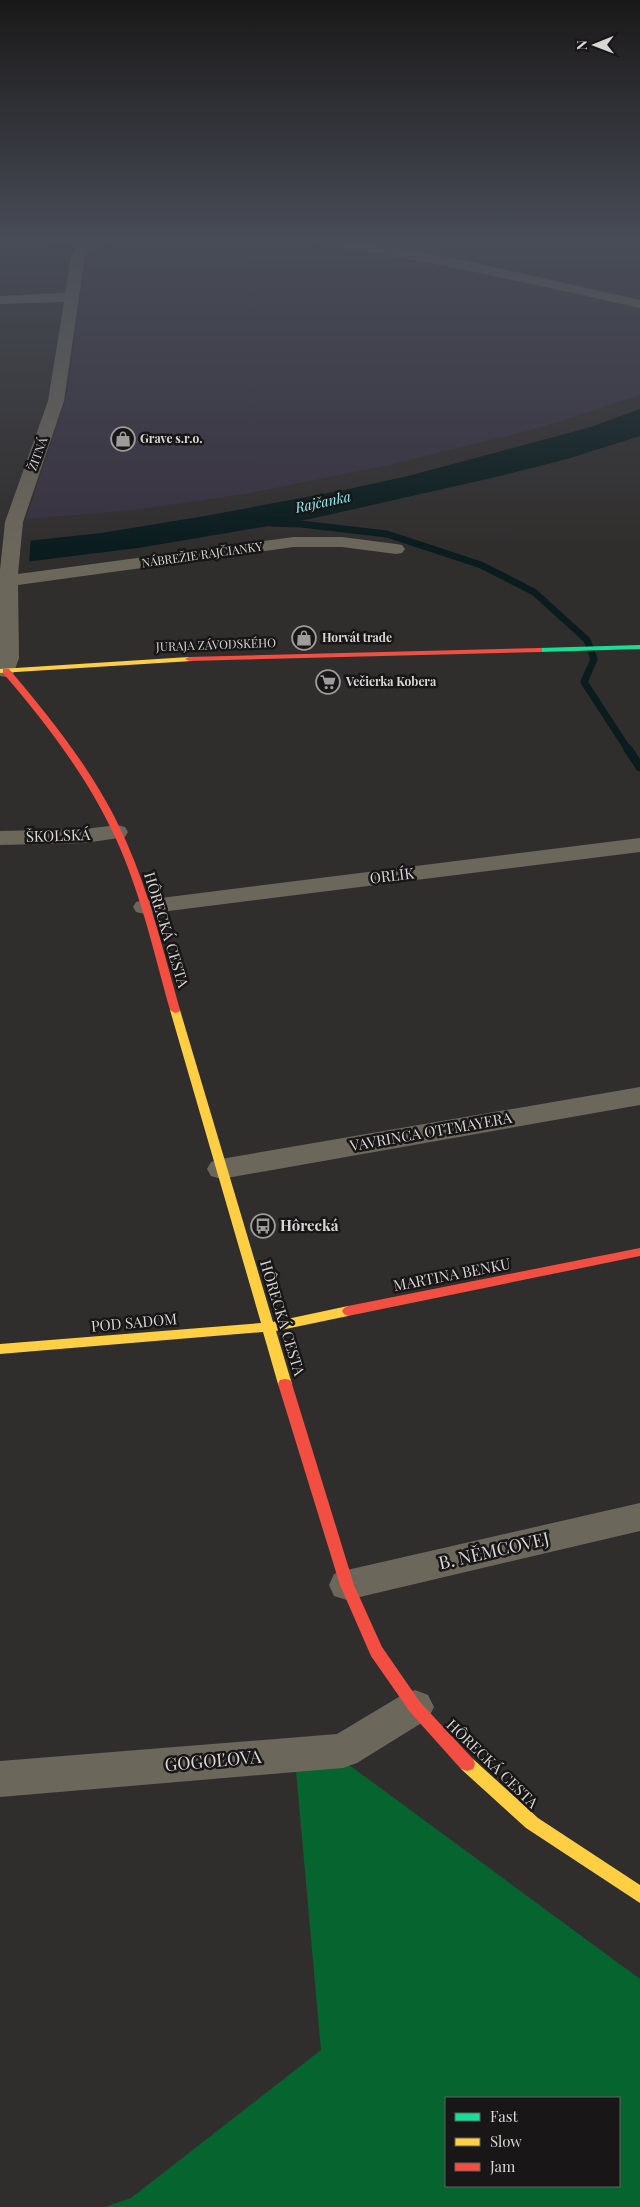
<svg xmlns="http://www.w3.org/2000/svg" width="640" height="2207" font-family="'Playfair Display',serif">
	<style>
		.industrial { fill: #383240 }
		.forest { fill: #06642f; fill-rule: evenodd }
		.water { fill: #0a1c1d }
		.pier { fill: #302e2d }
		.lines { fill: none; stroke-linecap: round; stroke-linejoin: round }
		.stream-far1 { stroke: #0a1c1d; stroke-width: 7 }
		.stream { stroke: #0a1c1d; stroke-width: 9 }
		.street { fill: #6c675b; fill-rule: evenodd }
		.fast { fill: #16e098; fill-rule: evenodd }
		.slow { fill: #ffcf43; fill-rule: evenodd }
		.jam { fill: #f24e42; fill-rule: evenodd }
		.labels { text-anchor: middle; stroke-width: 5; stroke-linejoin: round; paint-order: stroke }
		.far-poi-label { font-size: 12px; font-weight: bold; fill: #d9d7d6; stroke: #181616; text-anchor: start }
		.far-street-label { font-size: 12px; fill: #d9d7d6; stroke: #181616 }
		.far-water-label { font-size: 14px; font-style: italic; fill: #8ef4f9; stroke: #181616 }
		.street-label { font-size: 15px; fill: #d9d7d6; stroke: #181616 }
		.poi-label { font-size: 15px; font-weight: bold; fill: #d9d7d6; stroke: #181616; text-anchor: start }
		.near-street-label { font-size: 18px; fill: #d9d7d6; stroke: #181616 }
	</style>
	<rect width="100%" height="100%" fill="#302e2d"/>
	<path class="industrial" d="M 78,238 L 640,238 L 640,395 L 538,428 L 389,465 L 245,494 L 133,510 L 26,519 L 67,395 L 85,262 L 88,255 L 104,246 Z"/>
	<path class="forest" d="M 341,1759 L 640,1979 L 640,2207 L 105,2207 L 131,2198 L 321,2050 L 296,1771 ZM 446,2098 L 619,2098 L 619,2186 L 446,2186 Z"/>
	<path class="water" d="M 640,409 L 640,436 L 567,459 L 496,477 L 310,519 L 138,548 L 0,565 L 0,544 L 101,533 L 205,516 L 344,490 L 408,476 L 591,427 Z"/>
	<path class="pier" d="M 31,538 L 29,564 L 0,568 L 0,541 Z"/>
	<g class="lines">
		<path class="stream-far1" d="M 272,523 L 301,524 L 387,534 L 481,565 L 534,592 L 587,640 L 594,659 L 584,682 L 629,751"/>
		<path class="stream" d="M 628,749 L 640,767"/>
		<g class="street">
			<path d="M 31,238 L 92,240 L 122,238 L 121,241 C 108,244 93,245 85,256 L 64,401 L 23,522 L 18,574 L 294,537 L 342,537 L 396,544 L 402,545 L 405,549 L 402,553 L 396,554 L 342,547 L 294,547 L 18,585 L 19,658 L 13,675 L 6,677 L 0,676 L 0,570 L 5,522 L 48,401 L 64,302 L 0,304 L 0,296 L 65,293 L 71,256 L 78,246 L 37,242 Z"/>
			<path d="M 294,238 L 332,238 L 368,243 L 462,260 L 640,300 L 640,308 C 527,283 415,257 300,242 Z"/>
			<path d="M 117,825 L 125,827 L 128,832 L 125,837 L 85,843 L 0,845 L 0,831 L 85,829 Z"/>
			<path d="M 640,838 L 640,852 L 145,914 L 136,912 L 133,907 L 136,902 L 145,900 Z"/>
			<path d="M 640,1087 L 640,1105 L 221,1179 L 211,1176 L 207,1169 L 211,1162 L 221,1159 Z"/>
			<path d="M 640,1503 L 640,1531 L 347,1600 L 334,1596 L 329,1585 L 334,1574 L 347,1570 Z"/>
			<path d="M 415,1690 L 428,1695 L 434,1707 L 428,1719 L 357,1763 L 343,1768 L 0,1797 L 0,1761 L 337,1734 L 402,1695 Z"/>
		</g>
		<path class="fast" d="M 640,645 L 640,649 L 539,652 L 535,650 L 539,648 Z"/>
		<g class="slow">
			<path d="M 189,657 L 192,657 L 192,661 L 0,673 L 0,669 Z"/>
			<path d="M 175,1007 L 180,1010 L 273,1322 L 348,1306 L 352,1308 L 354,1311 L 352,1314 L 348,1316 L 276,1331 L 292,1384 L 290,1388 L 285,1389 L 280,1388 L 278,1384 L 263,1332 L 0,1354 L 0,1344 L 261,1323 L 170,1010 Z"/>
			<path d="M 467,1757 L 473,1759 L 538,1818 L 640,1885 L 640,1903 L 526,1828 L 461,1769 L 459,1764 L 461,1759 Z"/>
		</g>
		<g class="jam">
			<path d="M 539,648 L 542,648 L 542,652 L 189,661 L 185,659 L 189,657 Z"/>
			<path d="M 3,669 L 9,669 C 54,722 98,777 126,841 C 150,895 164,953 180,1010 L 179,1012 L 175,1013 L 170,1010 C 154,953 141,894 116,839 C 88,778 47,724 3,673 Z"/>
			<path d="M 640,1248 L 640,1256 L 348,1316 L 344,1314 L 342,1311 L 344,1308 L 348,1306 Z"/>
			<path d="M 285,1379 L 290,1380 L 292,1384 L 354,1585 L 382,1647 L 420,1702 L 473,1759 L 475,1764 L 473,1769 L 467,1771 L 461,1769 L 410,1712 L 371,1656 L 340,1585 L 278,1384 L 280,1380 Z"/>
		</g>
	</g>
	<linearGradient id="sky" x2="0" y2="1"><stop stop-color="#1a1919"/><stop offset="0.44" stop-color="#484c57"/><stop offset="1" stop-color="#484c57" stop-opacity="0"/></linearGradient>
	<rect width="640" height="547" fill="url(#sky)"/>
	<defs>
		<g id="shop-ring" transform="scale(1.25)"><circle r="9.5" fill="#181616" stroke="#9e9c9b" stroke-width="1.5"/><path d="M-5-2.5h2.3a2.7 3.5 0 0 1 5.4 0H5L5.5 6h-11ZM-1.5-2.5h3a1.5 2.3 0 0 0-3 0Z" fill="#9e9c9b"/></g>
		<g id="supermarket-ring" transform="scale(1.25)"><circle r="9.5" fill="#181616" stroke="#9e9c9b" stroke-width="1.5"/><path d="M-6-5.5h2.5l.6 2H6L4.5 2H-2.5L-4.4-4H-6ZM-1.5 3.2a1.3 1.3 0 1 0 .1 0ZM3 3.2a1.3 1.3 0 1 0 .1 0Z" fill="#9e9c9b"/></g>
		<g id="bus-ring" transform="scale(1.25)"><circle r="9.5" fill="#181616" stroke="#9e9c9b" stroke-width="1.5"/><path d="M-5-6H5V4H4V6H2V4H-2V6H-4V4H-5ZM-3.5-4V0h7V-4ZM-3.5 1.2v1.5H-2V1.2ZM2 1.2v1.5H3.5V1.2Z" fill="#9e9c9b"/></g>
	</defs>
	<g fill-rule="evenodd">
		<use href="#shop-ring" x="123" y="439"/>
		<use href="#shop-ring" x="304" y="638"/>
		<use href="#supermarket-ring" x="328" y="682"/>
		<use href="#bus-ring" x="263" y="1226"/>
	</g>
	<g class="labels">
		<g class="far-poi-label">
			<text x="140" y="443">Grave s.r.o.</text>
			<text x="322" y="642">Horvát trade</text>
			<text x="346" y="686">Večierka Kobera</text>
		</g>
		<g class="far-street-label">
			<text transform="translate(38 454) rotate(-70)" y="4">ŽITNÁ</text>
			<text transform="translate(202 555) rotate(-8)" y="4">NÁBREŽIE RAJČIANKY</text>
			<text transform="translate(216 645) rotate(-2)" y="4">JURAJA ZÁVODSKÉHO</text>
		</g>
		<g class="far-water-label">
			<text transform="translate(323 502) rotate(-12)" y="5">Rajčanka</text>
		</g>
		<g class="street-label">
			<text transform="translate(58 836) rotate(-2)" y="5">ŠKOLSKÁ</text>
			<text transform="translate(392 876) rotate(-7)" y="5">ORLÍK</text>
			<text transform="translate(166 930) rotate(73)" y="5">HÔRECKÁ CESTA</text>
			<text transform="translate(431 1132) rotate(-10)" y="5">VAVRINCA OTTMAYERA</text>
			<text transform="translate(452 1275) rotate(-11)" y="5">MARTINA BENKU</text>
			<text transform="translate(282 1318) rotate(73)" y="5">HÔRECKÁ CESTA</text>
			<text transform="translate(134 1323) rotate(-5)" y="5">POD SADOM</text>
			<text transform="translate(492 1764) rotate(44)" y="5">HÔRECKÁ CESTA</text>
		</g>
		<g class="poi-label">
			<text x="280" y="1231">Hôrecká</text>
		</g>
		<g class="near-street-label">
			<text transform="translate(494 1551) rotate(-13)" y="6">B. NĚMCOVEJ</text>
			<text transform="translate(213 1761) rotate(-5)" y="6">GOGOĽOVA</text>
		</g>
	</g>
	<rect x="445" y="2097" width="175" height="90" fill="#181616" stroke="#656363"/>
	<rect x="455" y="2113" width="25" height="8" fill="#16e098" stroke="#656363"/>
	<text x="490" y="2122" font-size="15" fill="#d9d7d6">Fast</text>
	<rect x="455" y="2138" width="25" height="8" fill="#ffcf43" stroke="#656363"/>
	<text x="490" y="2147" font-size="15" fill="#d9d7d6">Slow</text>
	<rect x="455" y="2163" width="25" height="8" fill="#f24e42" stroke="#656363"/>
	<text x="490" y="2172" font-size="15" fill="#d9d7d6">Jam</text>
	<g transform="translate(595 45) rotate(269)" stroke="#181616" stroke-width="4" paint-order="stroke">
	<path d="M0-4L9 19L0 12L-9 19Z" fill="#d9d7d6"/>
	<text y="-8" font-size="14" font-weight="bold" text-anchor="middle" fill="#d9d7d6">N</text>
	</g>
</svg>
